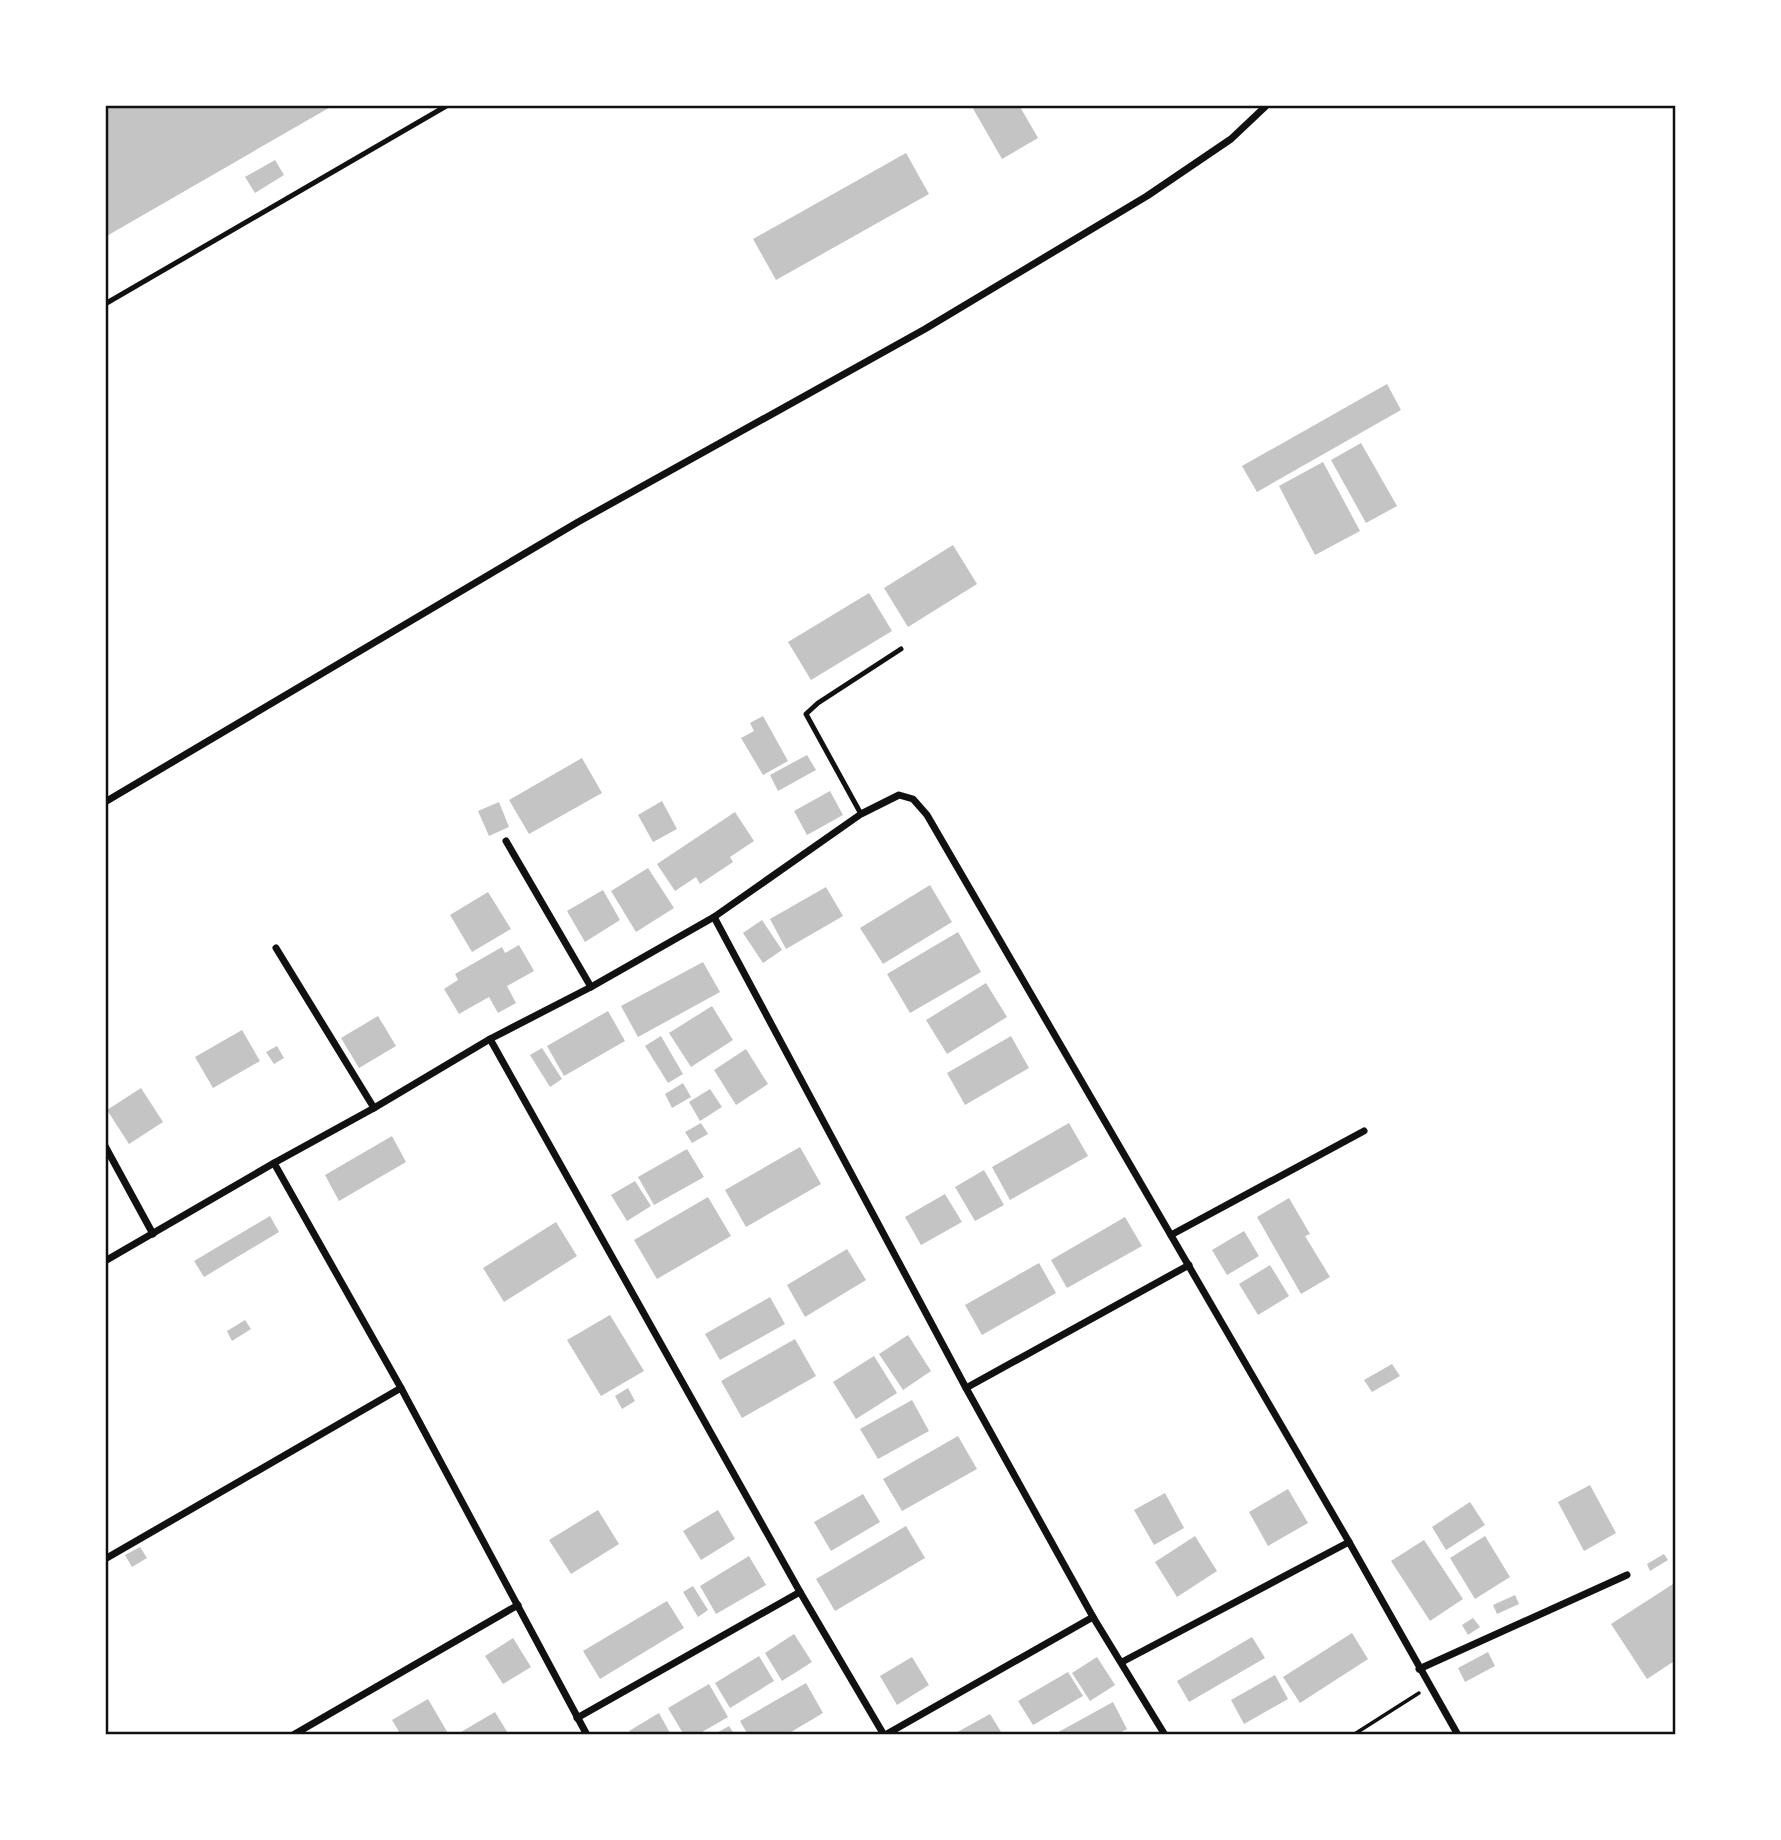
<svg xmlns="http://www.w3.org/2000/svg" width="1781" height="1840" font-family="'Sofia Sans Condensed',sans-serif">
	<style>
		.building { fill: #c4c4c4 }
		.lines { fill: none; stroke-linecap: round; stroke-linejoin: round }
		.path { stroke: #111; stroke-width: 3.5 }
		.service { stroke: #111; stroke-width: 5 }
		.minor { stroke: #111; stroke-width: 7 }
		.neatline { fill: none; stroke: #111; stroke-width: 2.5 }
	</style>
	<rect width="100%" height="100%" fill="#fff"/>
	<g class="building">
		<path d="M 105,105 L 334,105 L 105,237 Z"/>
		<path d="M 971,105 L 1019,105 L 1038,138 L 1002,159 Z"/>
		<path d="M 906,153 L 929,194 L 776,280 L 753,239 Z"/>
		<path d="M 275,160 L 284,175 L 255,193 L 245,177 Z"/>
		<path d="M 1387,384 L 1401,410 L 1257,492 L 1242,466 Z"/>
		<path d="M 1361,443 L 1397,506 L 1366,523 L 1331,460 Z"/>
		<path d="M 1323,462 L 1360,531 L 1315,555 L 1279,486 Z"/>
		<path d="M 953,545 L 977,584 L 908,627 L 884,588 Z"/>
		<path d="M 869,593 L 892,631 L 811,680 L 788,642 Z"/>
		<path d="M 763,716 L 788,761 L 763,775 L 741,738 L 754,731 L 750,723 Z"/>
		<path d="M 807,755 L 816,770 L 778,791 L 770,775 Z"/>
		<path d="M 582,758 L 602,793 L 529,834 L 509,800 Z"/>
		<path d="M 830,791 L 843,815 L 807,835 L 794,811 Z"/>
		<path d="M 662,801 L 677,829 L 653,842 L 638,815 Z"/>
		<path d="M 499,802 L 509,827 L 489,836 L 478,811 Z"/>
		<path d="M 735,812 L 754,841 L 730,857 L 733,862 L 700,884 L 696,877 L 675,891 L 657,864 Z"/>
		<path d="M 648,868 L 674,908 L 636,932 L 611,891 Z"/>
		<path d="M 930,885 L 952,922 L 883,964 L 860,928 Z"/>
		<path d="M 826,887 L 843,916 L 786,949 L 770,919 Z"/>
		<path d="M 603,890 L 620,920 L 585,942 L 567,911 Z"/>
		<path d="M 488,892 L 511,929 L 472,952 L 450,915 Z"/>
		<path d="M 762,920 L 782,950 L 763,963 L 743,933 Z"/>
		<path d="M 958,932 L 981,972 L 910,1013 L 887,974 Z"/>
		<path d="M 519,945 L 534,971 L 507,986 L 516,1003 L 498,1013 L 489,997 L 459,1014 L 444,989 L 458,980 L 455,974 L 502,947 L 505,953 Z"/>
		<path d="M 703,962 L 720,992 L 638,1037 L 621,1006 Z"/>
		<path d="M 986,983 L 1007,1017 L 947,1054 L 926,1020 Z"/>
		<path d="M 712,1006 L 733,1040 L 691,1067 L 669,1033 Z"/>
		<path d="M 608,1011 L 625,1041 L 564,1076 L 547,1046 Z"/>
		<path d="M 378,1016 L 396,1046 L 359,1068 L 341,1038 Z"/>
		<path d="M 242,1030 L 260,1061 L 213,1088 L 195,1057 Z"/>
		<path d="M 661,1036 L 683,1074 L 668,1083 L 645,1046 Z"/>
		<path d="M 1011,1036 L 1029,1068 L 965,1105 L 947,1073 Z"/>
		<path d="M 277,1046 L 284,1058 L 274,1064 L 266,1052 Z"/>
		<path d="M 542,1048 L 562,1079 L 550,1087 L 530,1055 Z"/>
		<path d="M 746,1049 L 768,1084 L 736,1105 L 714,1070 Z"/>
		<path d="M 683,1083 L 691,1097 L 672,1108 L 665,1094 Z"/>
		<path d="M 141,1088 L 163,1122 L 129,1144 L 107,1110 Z"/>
		<path d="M 710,1089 L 722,1107 L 700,1121 L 689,1102 Z"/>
		<path d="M 701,1123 L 708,1134 L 692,1143 L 685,1132 Z"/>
		<path d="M 1069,1123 L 1088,1156 L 1010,1200 L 992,1167 Z"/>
		<path d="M 392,1136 L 406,1162 L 339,1201 L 325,1175 Z"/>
		<path d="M 800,1147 L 821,1184 L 746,1227 L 725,1190 Z"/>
		<path d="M 687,1149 L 704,1177 L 654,1205 L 638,1177 Z"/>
		<path d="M 984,1170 L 1004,1205 L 975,1221 L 955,1187 Z"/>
		<path d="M 635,1181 L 651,1206 L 627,1221 L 611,1195 Z"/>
		<path d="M 945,1194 L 962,1222 L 921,1245 L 905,1217 Z"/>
		<path d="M 708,1197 L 731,1236 L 657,1279 L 634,1240 Z"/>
		<path d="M 1289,1198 L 1310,1234 L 1305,1236 L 1330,1277 L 1301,1294 L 1257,1217 Z"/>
		<path d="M 270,1216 L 279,1232 L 204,1277 L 194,1261 Z"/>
		<path d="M 1125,1217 L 1142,1246 L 1067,1288 L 1051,1260 Z"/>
		<path d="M 556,1222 L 577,1256 L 504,1302 L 483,1268 Z"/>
		<path d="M 1244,1231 L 1259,1256 L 1227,1275 L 1212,1250 Z"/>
		<path d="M 847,1249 L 866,1280 L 805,1317 L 787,1285 Z"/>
		<path d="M 1039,1263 L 1056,1293 L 982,1335 L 965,1305 Z"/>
		<path d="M 1270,1265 L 1289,1296 L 1258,1315 L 1239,1284 Z"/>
		<path d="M 770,1297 L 785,1324 L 720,1360 L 705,1334 Z"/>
		<path d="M 610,1315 L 644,1371 L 601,1396 L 567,1340 Z"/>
		<path d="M 245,1320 L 251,1329 L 232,1341 L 227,1331 Z"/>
		<path d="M 908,1335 L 931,1371 L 903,1390 L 879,1354 Z"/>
		<path d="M 795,1339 L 816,1376 L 742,1418 L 721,1381 Z"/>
		<path d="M 874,1356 L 897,1393 L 856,1419 L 833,1382 Z"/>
		<path d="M 1392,1364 L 1400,1376 L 1372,1392 L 1364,1380 Z"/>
		<path d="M 628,1388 L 635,1401 L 622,1409 L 615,1396 Z"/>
		<path d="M 912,1400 L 929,1431 L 878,1459 L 860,1429 Z"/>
		<path d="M 958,1436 L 977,1469 L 902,1511 L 883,1479 Z"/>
		<path d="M 1590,1485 L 1616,1533 L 1584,1551 L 1558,1502 Z"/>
		<path d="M 1288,1489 L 1308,1523 L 1268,1546 L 1249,1512 Z"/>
		<path d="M 1165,1493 L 1184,1528 L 1154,1545 L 1134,1510 Z"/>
		<path d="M 863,1494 L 880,1522 L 831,1551 L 814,1522 Z"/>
		<path d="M 1470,1502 L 1485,1525 L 1446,1550 L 1432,1527 Z"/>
		<path d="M 598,1510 L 619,1544 L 571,1574 L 549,1540 Z"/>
		<path d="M 718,1510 L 735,1539 L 701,1560 L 683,1531 Z"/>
		<path d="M 906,1526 L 925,1558 L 835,1611 L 816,1579 Z"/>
		<path d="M 1195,1536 L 1217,1571 L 1177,1597 L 1155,1562 Z"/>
		<path d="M 1485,1536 L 1510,1577 L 1475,1599 L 1450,1558 Z"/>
		<path d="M 1424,1540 L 1463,1599 L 1430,1621 L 1391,1561 Z"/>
		<path d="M 140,1547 L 147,1558 L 132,1567 L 125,1555 Z"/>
		<path d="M 1664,1554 L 1668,1560 L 1650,1571 L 1647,1564 Z"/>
		<path d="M 749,1556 L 766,1585 L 716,1614 L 700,1586 Z"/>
		<path d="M 1673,1584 L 1676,1588 L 1676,1660 L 1647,1679 L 1611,1624 Z"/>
		<path d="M 693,1586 L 708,1610 L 698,1617 L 683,1592 Z"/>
		<path d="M 1515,1595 L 1519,1604 L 1497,1614 L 1493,1605 Z"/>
		<path d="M 667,1601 L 684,1628 L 600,1679 L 583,1651 Z"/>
		<path d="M 1473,1618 L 1480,1627 L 1468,1635 L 1462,1625 Z"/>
		<path d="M 1352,1633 L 1368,1659 L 1300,1703 L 1283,1677 Z"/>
		<path d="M 794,1634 L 812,1662 L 782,1681 L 765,1653 Z"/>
		<path d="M 1252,1637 L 1265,1658 L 1189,1702 L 1177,1681 Z"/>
		<path d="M 513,1638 L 531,1667 L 503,1684 L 485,1656 Z"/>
		<path d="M 1488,1652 L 1495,1666 L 1465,1682 L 1458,1668 Z"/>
		<path d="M 759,1656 L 774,1681 L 730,1708 L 715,1683 Z"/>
		<path d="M 912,1657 L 929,1685 L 897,1705 L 880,1676 Z"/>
		<path d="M 1097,1657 L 1115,1685 L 1090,1701 L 1072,1673 Z"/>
		<path d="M 1068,1672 L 1083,1696 L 1033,1725 L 1018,1701 Z"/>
		<path d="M 1275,1675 L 1288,1699 L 1244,1724 L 1231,1700 Z"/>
		<path d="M 806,1683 L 823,1713 L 786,1735 L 748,1735 L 740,1721 Z"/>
		<path d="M 709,1684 L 728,1717 L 697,1735 L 684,1735 L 668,1708 Z"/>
		<path d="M 428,1699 L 449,1735 L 401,1735 L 392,1720 Z"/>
		<path d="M 1113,1702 L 1127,1729 L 1116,1735 L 1053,1735 Z"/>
		<path d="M 495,1712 L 509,1735 L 463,1735 L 461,1732 Z"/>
		<path d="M 659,1713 L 671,1735 L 631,1735 L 629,1731 Z"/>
		<path d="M 990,1714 L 1003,1735 L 952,1735 Z"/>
		<path d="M 729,1726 L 735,1735 L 713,1735 Z"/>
	</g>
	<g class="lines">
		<path class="path" d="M 1353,1735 L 1419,1693"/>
		<g class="service">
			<path d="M 105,304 L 448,105"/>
			<path d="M 861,814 L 806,714 L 818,703 L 901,649"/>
		</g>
		<g class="minor">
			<path d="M 105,802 L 578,522 L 925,329 L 1147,196 L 1231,139 L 1267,105"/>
			<path d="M 506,841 L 591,987"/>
			<path d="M 714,917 L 966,1388 L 1093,1617 L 1165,1735"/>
			<path d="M 276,948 L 374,1108"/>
			<path d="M 490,1039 L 800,1592 L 884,1735"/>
			<path d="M 105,1146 L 153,1234"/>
			<path d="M 274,1163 L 401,1388 L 587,1735"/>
			<path d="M 1171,1235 L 1364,1131"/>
			<path d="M 105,1261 L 274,1163 L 374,1108 L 490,1039 L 591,987 L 714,917 L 861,814 L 899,795 L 913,799 L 927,815 L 1349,1542 L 1458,1735"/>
			<path d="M 966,1388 L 1189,1265"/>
			<path d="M 105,1559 L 401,1388"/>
			<path d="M 1122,1662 L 1349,1542"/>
			<path d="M 1419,1669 L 1627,1575"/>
			<path d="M 577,1718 L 800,1592"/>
			<path d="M 293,1735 L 518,1605"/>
			<path d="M 885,1735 L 1093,1617"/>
		</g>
	</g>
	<rect width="1781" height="1840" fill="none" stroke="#ffffff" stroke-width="214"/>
	<rect x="107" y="107" width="1567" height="1626" class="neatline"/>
</svg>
